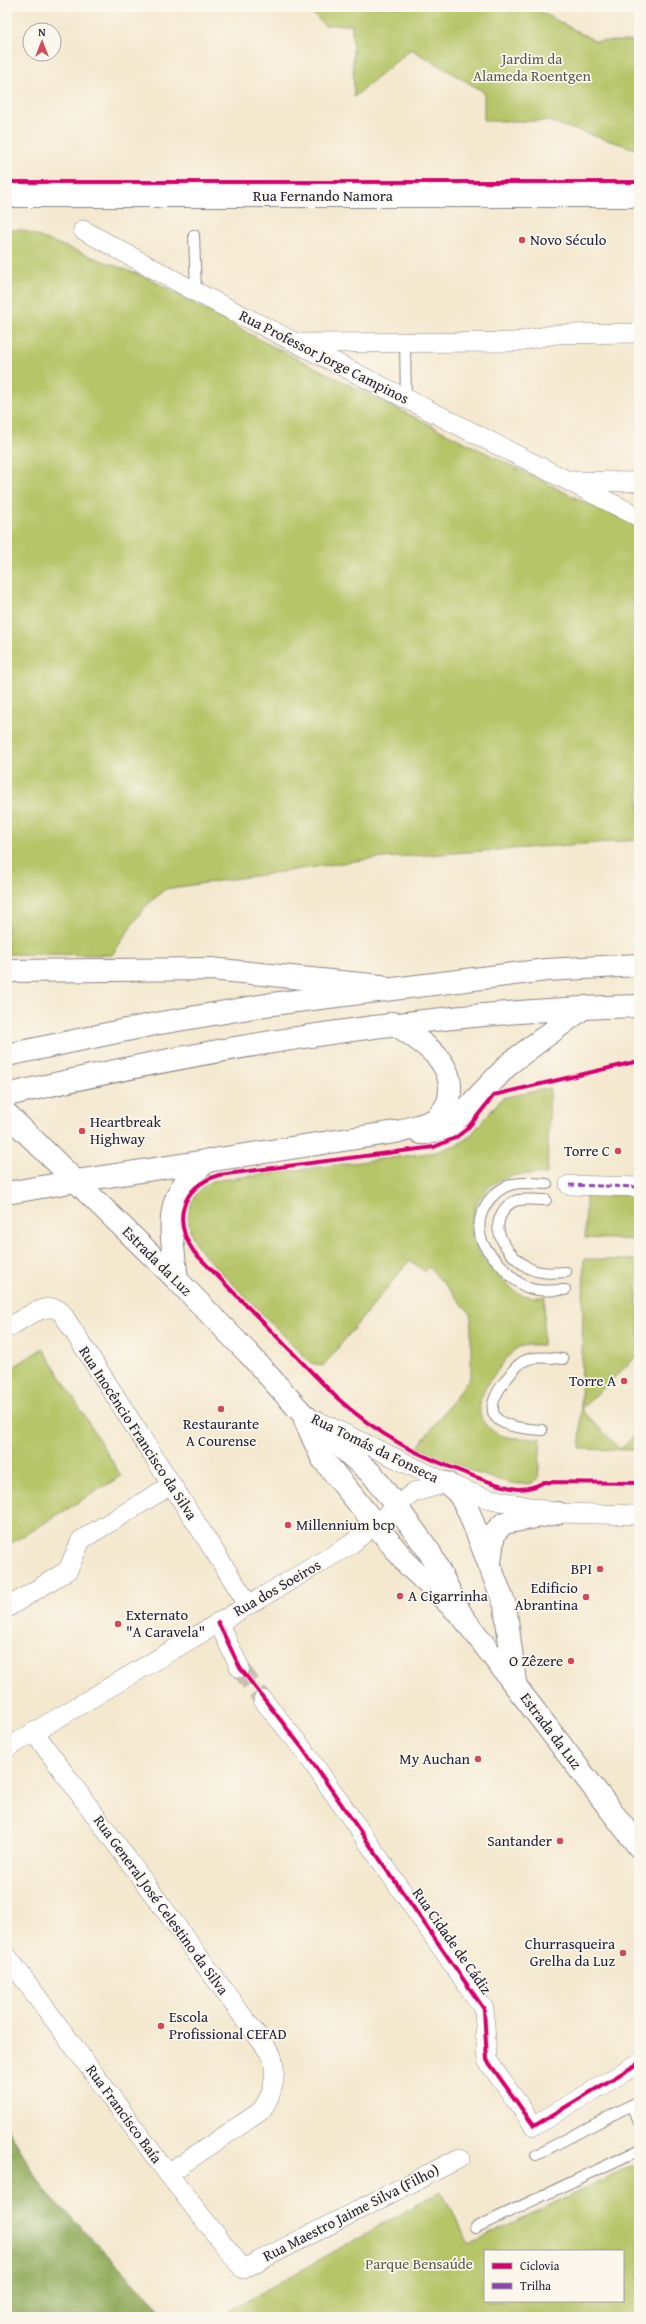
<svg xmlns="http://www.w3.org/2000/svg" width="646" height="2324" font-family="'Gentium Book Plus',serif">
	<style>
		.green { fill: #b5c567; stroke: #6c7451; fill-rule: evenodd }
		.forest { fill: #90aa5c; stroke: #59664c }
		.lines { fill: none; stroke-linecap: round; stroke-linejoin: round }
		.street-tunnel { stroke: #cac0b1; stroke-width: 19; stroke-dasharray: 19 10; stroke-linecap: butt }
		.lane-casing { stroke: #8b8585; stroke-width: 12 }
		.street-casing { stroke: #8b8585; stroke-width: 20 }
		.secondary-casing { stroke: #8b8585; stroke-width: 24 }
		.highway-casing { stroke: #8b8585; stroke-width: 24 }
		.lane { stroke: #fff; stroke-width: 10 }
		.street { stroke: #fff; stroke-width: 19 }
		.secondary { stroke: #fff; stroke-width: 22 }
		.highway { stroke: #fff; stroke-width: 22 }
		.quiet { stroke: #8e44ad; stroke-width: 3; stroke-dasharray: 6 3; stroke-linecap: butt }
		.cycleway-casing { stroke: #fbf7ec; stroke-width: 6 }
		.cycleway { stroke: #d6006c; stroke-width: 4 }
		.poi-dot { fill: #d1495b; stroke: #fbf7ec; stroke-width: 1.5 }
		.labels { text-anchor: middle; stroke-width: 3.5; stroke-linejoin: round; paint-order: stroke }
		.park-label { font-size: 15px; fill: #555b4a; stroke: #fbf7ec }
		.street-label { font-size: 15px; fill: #22223b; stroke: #fbf7ec }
		.poi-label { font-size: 15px; fill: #22223b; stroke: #fbf7ec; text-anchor: end }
	</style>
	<rect width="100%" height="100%" fill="#fbf7ec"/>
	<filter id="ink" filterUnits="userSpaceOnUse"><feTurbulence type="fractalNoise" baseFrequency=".025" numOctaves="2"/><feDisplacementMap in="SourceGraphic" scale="8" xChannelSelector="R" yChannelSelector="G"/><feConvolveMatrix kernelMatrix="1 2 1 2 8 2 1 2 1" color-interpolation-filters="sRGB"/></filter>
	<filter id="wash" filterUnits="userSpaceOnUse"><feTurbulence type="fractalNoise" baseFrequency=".012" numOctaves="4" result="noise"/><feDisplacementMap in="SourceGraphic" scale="16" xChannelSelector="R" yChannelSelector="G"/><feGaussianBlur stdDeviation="0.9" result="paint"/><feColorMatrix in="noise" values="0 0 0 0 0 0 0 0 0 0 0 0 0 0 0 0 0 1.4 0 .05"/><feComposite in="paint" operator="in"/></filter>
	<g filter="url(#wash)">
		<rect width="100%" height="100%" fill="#f4e8cf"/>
		<g class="green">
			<path d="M 306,7 L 532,7 L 595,41 L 639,41 L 639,150 L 548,121 L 484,121 L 484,92 L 411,49 L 354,97 L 352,25 L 324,25 Z"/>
			<path d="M 7,230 L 22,230 L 150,279 L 266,343 L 586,503 L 639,525 L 639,840 L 369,859 L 165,889 L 143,909 L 112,955 L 7,954 Z"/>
			<path d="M 550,1088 L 547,1174 C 533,1174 516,1173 502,1179 C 474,1192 465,1225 478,1251 C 483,1260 491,1267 498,1275 C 503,1279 507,1286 513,1290 C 522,1297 534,1297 545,1297 L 543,1345 C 535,1345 527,1344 519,1347 C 511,1351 506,1360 500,1367 C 485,1386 465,1415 496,1433 C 509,1440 527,1438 541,1438 L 538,1480 C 519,1497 439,1457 417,1448 L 471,1376 L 471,1314 L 429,1267 L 425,1272 L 410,1260 L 323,1366 L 311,1363 L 202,1253 C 183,1229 182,1198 212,1181 L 437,1152 L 460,1143 L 470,1136 L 502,1098 Z"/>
			<path d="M 586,1193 L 639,1194 L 639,1240 L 585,1238 Z"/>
			<path d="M 584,1259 L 638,1260 L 637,1305 L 639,1306 L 639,1354 L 581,1409 L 620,1449 L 639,1431 L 639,1450 L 580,1449 Z"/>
			<path d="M 43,1348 L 121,1476 L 7,1546 L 7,1371 Z"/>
			<path d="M 639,2162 L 639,2317 L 218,2317 L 441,2191 L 469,2244 ZM 485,2251 L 623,2251 L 623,2301 L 485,2301 Z"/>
		</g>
		<path class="forest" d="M 7,2127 L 43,2188 L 168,2317 L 7,2317 Z"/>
	</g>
	<g filter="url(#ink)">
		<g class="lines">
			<path class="street-tunnel" d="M 240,1668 L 263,1700"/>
			<g class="lane-casing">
				<g id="lane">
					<path d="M 194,235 L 196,292"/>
					<path d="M 405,343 L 406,399"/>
					<path d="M 547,1184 C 536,1183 524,1182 513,1184 C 489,1191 473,1217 482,1241 C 485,1250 493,1257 499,1263 C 508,1274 518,1285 532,1289 C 542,1292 555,1290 565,1290"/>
					<path d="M 546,1200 C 538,1200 527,1199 518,1200 C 511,1202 505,1207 502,1213 C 490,1233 510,1256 527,1267 C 538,1274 553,1273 566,1272"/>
					<path d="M 542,1430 C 507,1428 474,1422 505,1381 C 512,1372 518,1362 529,1359 C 539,1356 553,1358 563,1359"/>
					<path d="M 631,2105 L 639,2122"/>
					<path d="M 536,2155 L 639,2101"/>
					<path d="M 475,2228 L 639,2150"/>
				</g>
			</g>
			<g class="street-casing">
				<g id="street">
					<path d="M 83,230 L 196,292 L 639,517"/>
					<path d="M 300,343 L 514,342 L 557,334 L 639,333"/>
					<path d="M 572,481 L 639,482"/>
					<path d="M 569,1185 L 639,1187"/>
					<path d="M 7,1328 C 21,1321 48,1298 62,1313 L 248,1604"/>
					<path d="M 316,1420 L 447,1483 L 482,1497 L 558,1513 L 639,1515"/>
					<path d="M 7,1608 L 68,1570 L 81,1540 L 171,1485"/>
					<path d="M 218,1622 L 240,1668"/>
					<path d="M 263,1700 L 303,1749 L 484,2009 L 487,2060 L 534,2126 L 639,2063"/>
					<path d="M 34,1732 L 272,2056 C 278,2077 273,2094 261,2111 L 168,2174"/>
					<path d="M 7,1748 L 350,1545 L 414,1492 L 447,1483"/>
					<path d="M 7,1956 L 168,2174 L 243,2269 L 460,2158"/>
				</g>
			</g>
			<g class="secondary-casing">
				<g id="secondary">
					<path d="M 7,196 L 639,196"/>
					<path d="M 7,971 L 211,969 L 381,986"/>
					<path d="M 7,1114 L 177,1280 L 249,1354 L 302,1413 L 373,1475 L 429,1551 L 462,1616"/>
					<path d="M 7,1193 L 76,1181"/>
					<path d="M 305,1420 L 322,1458 L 409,1566 L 462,1616 L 639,1847"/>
					<path d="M 447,1483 L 459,1494 L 468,1510 L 505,1605 L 515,1682"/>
					<path d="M 490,1562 L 494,1533 L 504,1523 L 558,1513"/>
				</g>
			</g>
			<g class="highway-casing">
				<g id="highway">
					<path d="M 7,1055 L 155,1024 L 272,1004 L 546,970 L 639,965"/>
					<path d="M 7,1095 C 211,1047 429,1011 639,1006"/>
					<path d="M 421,1133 L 428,1133 L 450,1126 L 510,1063 L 585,1007"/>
					<path d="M 76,1181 L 402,1131 C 412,1127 424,1125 434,1120 C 440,1116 448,1105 449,1098 C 457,1061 419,1040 393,1023"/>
					<path d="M 177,1280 C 171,1227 160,1195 209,1160"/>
				</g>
			</g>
			<use href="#lane" class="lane"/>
			<use href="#street" class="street"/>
			<use href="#secondary" class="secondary"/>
			<use href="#highway" class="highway"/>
			<path class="quiet" d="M 569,1185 L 639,1187"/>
			<g class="cycleway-casing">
				<g id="cycleway">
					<path d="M 7,182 L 639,182"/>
					<path d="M 639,1061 L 494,1095 L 467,1129 L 455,1138 L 434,1147 L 219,1175 C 181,1187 172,1220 194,1252 L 336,1397 C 355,1414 376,1430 399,1443 C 423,1457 492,1486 518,1489 C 528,1489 536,1487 544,1482 L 639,1483"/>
					<path d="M 218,1622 L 240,1668 L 303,1749 L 484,2009 L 487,2060 L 534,2126 L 639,2063"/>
				</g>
			</g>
			<use href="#cycleway" class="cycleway"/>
		</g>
	</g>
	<g class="poi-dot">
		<circle cx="522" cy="240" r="4"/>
		<circle cx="82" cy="1131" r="4"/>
		<circle cx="618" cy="1151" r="4"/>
		<circle cx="624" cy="1381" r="4"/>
		<circle cx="221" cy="1409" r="4"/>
		<circle cx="288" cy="1525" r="4"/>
		<circle cx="600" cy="1569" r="4"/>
		<circle cx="400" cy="1596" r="4"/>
		<circle cx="586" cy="1597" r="4"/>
		<circle cx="118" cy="1624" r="4"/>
		<circle cx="571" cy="1661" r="4"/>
		<circle cx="478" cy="1759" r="4"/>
		<circle cx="560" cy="1841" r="4"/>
		<circle cx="623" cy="1953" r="4"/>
		<circle cx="161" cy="2026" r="4"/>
	</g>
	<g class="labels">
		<g class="park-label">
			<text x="532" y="64">Jardim da<tspan x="532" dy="17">Alameda Roentgen</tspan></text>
			<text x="419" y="2269">Parque Bensaúde</text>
		</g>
		<g class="street-label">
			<text x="323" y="201">Rua Fernando Namora</text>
			<text transform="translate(324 357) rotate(27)" y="5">Rua Professor Jorge Campinos</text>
			<text transform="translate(157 1261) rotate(45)" y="5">Estrada da Luz</text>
			<text transform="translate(138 1433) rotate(57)" y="5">Rua Inocêncio Francisco da Silva</text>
			<text transform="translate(375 1448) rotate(26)" y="5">Rua Tomás da Fonseca</text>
			<text transform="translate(277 1588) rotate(-30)" y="5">Rua dos Soeiros</text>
			<text transform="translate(551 1731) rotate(53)" y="5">Estrada da Luz</text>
			<text transform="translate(161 1905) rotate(54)" y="5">Rua General José Celestino da Silva</text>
			<text transform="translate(452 1941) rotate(55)" y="5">Rua Cidade de Cádiz</text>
			<text transform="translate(124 2114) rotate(54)" y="5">Rua Francisco Baía</text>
			<text transform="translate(351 2213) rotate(-27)" y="5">Rua Maestro Jaime Silva (Filho)</text>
		</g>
		<g class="poi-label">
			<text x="530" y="245" text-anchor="start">Novo Século</text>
			<text x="90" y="1127" text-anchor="start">Heartbreak<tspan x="90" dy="17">Highway</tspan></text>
			<text x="610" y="1156">Torre C</text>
			<text x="616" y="1386">Torre A</text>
			<text x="221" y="1429" text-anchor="middle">Restaurante<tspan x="221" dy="17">A Courense</tspan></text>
			<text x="296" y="1530" text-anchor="start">Millennium bcp</text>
			<text x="592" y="1574">BPI</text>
			<text x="578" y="1593">Edificio<tspan x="578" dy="17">Abrantina</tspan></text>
			<text x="408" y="1601" text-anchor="start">A Cigarrinha</text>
			<text x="126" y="1620" text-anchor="start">Externato<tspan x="126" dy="17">"A Caravela"</tspan></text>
			<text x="563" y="1666">O Zêzere</text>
			<text x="470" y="1764">My Auchan</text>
			<text x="552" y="1846">Santander</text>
			<text x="615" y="1949">Churrasqueira<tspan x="615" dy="17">Grelha da Luz</tspan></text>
			<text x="169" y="2022" text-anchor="start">Escola<tspan x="169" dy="17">Profissional CEFAD</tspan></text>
		</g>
	</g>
	<rect width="646" height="2324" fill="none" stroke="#fbf7ec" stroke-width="24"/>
	<rect x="484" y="2250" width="140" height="52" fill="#fbf7ec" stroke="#a4a2a5"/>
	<rect x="492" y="2263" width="20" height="6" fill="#d6006c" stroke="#a4a2a5"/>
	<text x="520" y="2270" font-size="12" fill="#22223b">Ciclovia</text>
	<rect x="492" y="2283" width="20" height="6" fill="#8e44ad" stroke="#a4a2a5"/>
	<text x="520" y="2290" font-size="12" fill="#22223b">Trilha</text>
	<g transform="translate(42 42)"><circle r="19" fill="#fbf7ec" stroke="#a4a2a5"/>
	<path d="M0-3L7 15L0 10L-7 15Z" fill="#d1495b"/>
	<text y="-6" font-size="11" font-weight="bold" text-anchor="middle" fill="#22223b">N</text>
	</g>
</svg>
